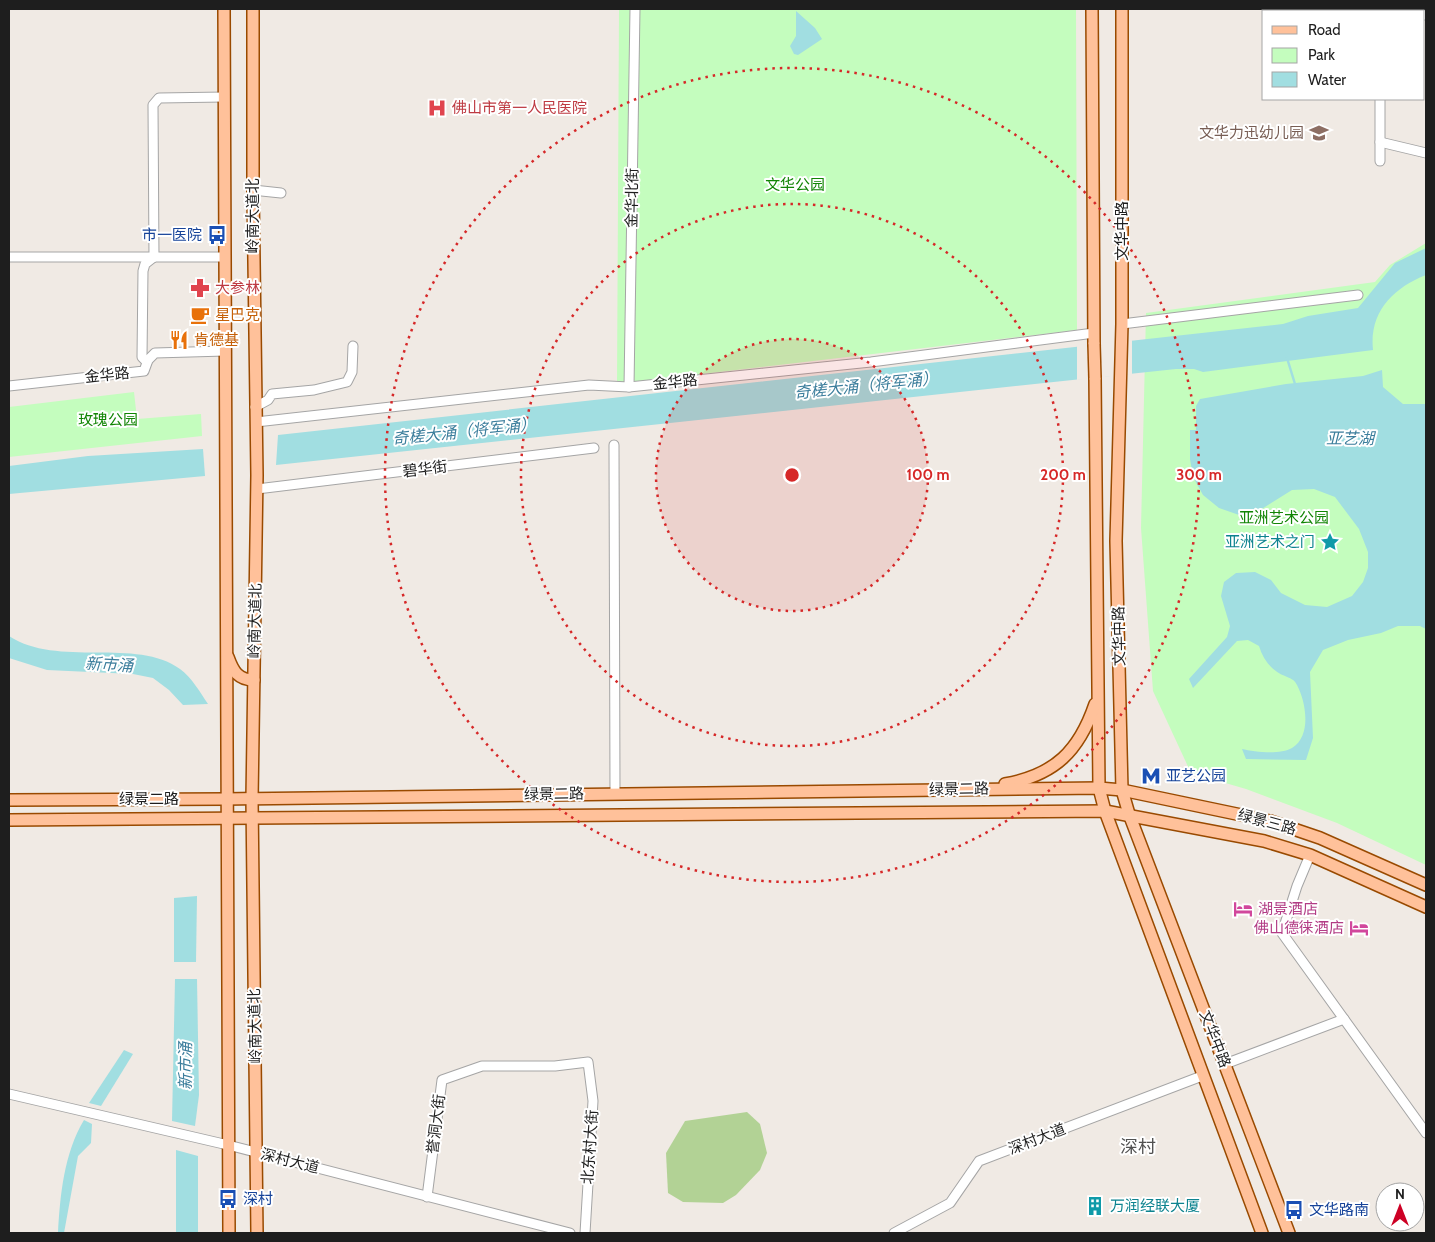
<svg xmlns="http://www.w3.org/2000/svg" width="1435" height="1242" font-family="Cabin,'Noto Sans SC',sans-serif">
	<style>
		.forest { fill: #b2d295 }
		.park { fill: #c4fdbe }
		.water { fill: #a1dee1 }
		.pier { fill: #f0eae4 }
		.lines { fill: none; stroke-linecap: round; stroke-linejoin: round }
		.stream { stroke: #a1dee1; stroke-width: 2.5 }
		.minor-casing { stroke: #a5a5a5; stroke-width: 11 }
		.major-casing { stroke: #994a00; stroke-width: 14 }
		.minor { stroke: #fff; stroke-width: 9 }
		.major { stroke: #ffc19a; stroke-width: 11 }
		.major-bridge-casing { stroke: #994a00; stroke-width: 14; stroke-linecap: butt }
		.major-bridge { stroke: #ffc19a; stroke-width: 11 }
		.ring { fill: none; stroke: #d62828; stroke-width: 2.5; stroke-dasharray: 2.5 5 }
		.labels { text-anchor: middle; stroke-width: 4; stroke-linejoin: round; paint-order: stroke }
		.health-label { font-size: 15px; fill: #be3a42; stroke: #fff; text-anchor: start }
		.education-label { font-size: 15px; fill: #785e54; stroke: #fff; text-anchor: end }
		.park-label { font-size: 15px; fill: #118504; stroke: #fff }
		.street-label { font-size: 15px; fill: #1e1e1e; stroke: #fff }
		.transit-label { font-size: 15px; fill: #164399; stroke: #fff; text-anchor: start }
		.food-label { font-size: 15px; fill: #c56008; stroke: #fff; text-anchor: start }
		.culture-label { font-size: 15px; fill: #0d838f; stroke: #fff; text-anchor: end }
		.hotel-label { font-size: 15px; fill: #b23c85; stroke: #fff; text-anchor: start }
		.water-label { font-size: 16px; font-style: italic; fill: #3c7e9c; stroke: #fff }
		.quarter-label { font-size: 18px; fill: #515151; stroke: #fff }
		.centre { fill: #d62828; stroke: #fff; stroke-width: 2.5 }
		.ring-label { font-size: 15px; text-anchor: middle; font-weight: bold; fill: #d62828; stroke: #fff; stroke-width: 4; stroke-linejoin: round; paint-order: stroke }
	</style>
	<rect width="100%" height="100%" fill="#f0eae4"/>
	<path class="forest" d="M 747,1112 L 760,1124 L 767,1153 L 760,1170 L 736,1195 L 723,1203 L 683,1202 L 668,1193 L 666,1153 L 685,1121 Z"/>
	<g class="park">
		<path d="M 619,9 L 1076,9 L 1077,330 L 617,384 Z"/>
		<path d="M 1426,243 L 1426,865 L 1337,823 L 1246,789 L 1191,773 L 1153,691 L 1141,528 L 1146,313 L 1375,282 L 1390,265 Z"/>
		<path d="M 134,392 L 137,419 L 201,414 L 202,436 L 9,457 L 9,407 Z"/>
	</g>
	<g class="water">
		<path d="M 796,11 L 815,28 L 822,39 L 798,55 L 794,54 L 790,46 L 796,36 Z"/>
		<path d="M 1426,248 L 1426,275 C 1393,288 1369,312 1373,350 L 1203,372 L 1194,369 L 1176,369 L 276,465 L 278,435 L 1283,324 L 1308,316 L 1358,308 L 1395,263 Z"/>
		<path d="M 1382,370 L 1383,387 L 1403,404 L 1426,404 L 1426,629 L 1420,626 L 1398,626 L 1381,633 L 1348,640 L 1323,650 L 1310,672 L 1313,738 L 1306,760 L 1246,759 L 1242,749 C 1255,752 1280,755 1292,748 C 1312,736 1306,702 1297,685 C 1294,679 1291,679 1285,676 C 1272,671 1263,660 1259,646 L 1248,640 L 1237,641 L 1193,688 L 1189,679 L 1227,637 L 1230,626 L 1221,596 L 1224,582 L 1236,573 L 1255,572 L 1271,580 L 1281,593 L 1305,605 L 1327,607 L 1352,596 L 1363,582 L 1368,568 L 1368,552 L 1359,529 L 1335,497 L 1314,489 L 1292,490 L 1257,512 L 1242,516 L 1219,508 L 1203,495 L 1193,477 L 1190,459 L 1190,430 L 1196,430 L 1196,406 L 1200,399 L 1286,384 L 1363,376 Z"/>
		<path d="M 203,449 L 205,476 L 9,494 L 9,466 L 88,456 Z"/>
		<path d="M 9,636 C 57,668 137,637 180,669 C 192,678 200,692 208,704 L 183,705 L 169,690 L 153,678 L 133,674 L 47,670 L 9,658 Z"/>
		<path d="M 197,896 L 196,962 L 174,962 L 174,898 Z"/>
		<path d="M 175,979 L 197,979 L 199,1095 L 195,1126 L 172,1121 Z"/>
		<path d="M 124,1050 L 133,1054 L 101,1106 L 89,1103 Z"/>
		<path d="M 84,1120 L 92,1124 L 91,1143 L 78,1156 L 64,1233 L 58,1233 C 60,1196 64,1153 84,1120 Z"/>
		<path d="M 176,1150 L 198,1156 L 198,1233 L 176,1233 Z"/>
	</g>
	<path class="pier" d="M 1132,340 L 1132,374 L 1077,380 L 1077,345 Z"/>
	<g class="lines">
		<path class="stream" d="M 1287,358 L 1295,384"/>
		<g class="minor-casing">
			<g id="minor">
				<path d="M 1379,9 L 1379,11"/>
				<path d="M 1424,15 L 1426,15"/>
				<path d="M 1380,99 L 1380,161"/>
				<path d="M 1380,142 L 1426,153"/>
				<path d="M 253,190 L 281,193"/>
				<path d="M 9,257 L 225,257"/>
				<path d="M 154,257 L 153,105 L 159,98 L 224,97"/>
				<path d="M 1122,324 L 1358,295"/>
				<path d="M 147,362 L 142,357 L 143,271 L 145,264 L 154,257"/>
				<path d="M 9,386 L 144,371 L 148,360 L 155,353 L 225,351"/>
				<path d="M 629,387 L 635,9"/>
				<path d="M 255,407 L 268,400 L 272,394 L 314,390 L 347,382 L 352,372 L 353,346"/>
				<path d="M 256,422 L 589,385 L 629,387 L 871,362 L 1094,333"/>
				<path d="M 614,445 L 615,793"/>
				<path d="M 257,489 L 594,448"/>
				<path d="M 1310,855 L 1297,886 L 1282,933 L 1426,1133"/>
				<path d="M 1225,1064 L 1344,1019"/>
				<path d="M 9,1094 L 228,1145 L 570,1233"/>
				<path d="M 427,1197 L 442,1080 L 482,1066 L 555,1066 L 588,1062 L 593,1101 L 585,1233"/>
				<path d="M 894,1233 L 950,1203 L 979,1161 L 1202,1076"/>
			</g>
		</g>
		<g class="major-casing">
			<g id="major">
				<path d="M 224,9 L 229,1233"/>
				<path d="M 253,9 L 253,190 L 257,475 L 252,799 L 257,1233"/>
				<path d="M 1092,9 L 1094,344"/>
				<path d="M 1122,9 L 1122,324 L 1116,541 L 1122,790 L 1129,814 L 1289,1233"/>
				<path d="M 1095,378 L 1099,788 L 1105,811 L 1262,1233"/>
				<path d="M 228,657 C 233,671 238,680 254,680"/>
				<path d="M 1005,784 C 1055,775 1079,751 1095,704"/>
				<path d="M 9,800 L 226,799 L 1099,788 L 1122,790 L 1270,821 L 1320,838 L 1426,885"/>
				<path d="M 9,820 L 1105,811 L 1264,841 L 1310,855 L 1426,907"/>
			</g>
		</g>
		<use href="#minor" class="minor"/>
		<use href="#major" class="major"/>
		<g class="major-bridge-casing">
			<path id="major-bridge" d="M 1094,344 L 1095,378"/>
		</g>
		<use href="#major-bridge" class="major-bridge"/>
	</g>
	<circle cx="792" cy="475" r="136" fill="#d62828" fill-opacity=".12"/>
	<g class="ring">
		<circle cx="792" cy="475" r="136"/>
		<circle cx="792" cy="475" r="271"/>
		<circle cx="792" cy="475" r="407"/>
	</g>
	<defs>
		<g id="hospital-bare" transform="scale(1.5)"><path d="M-5-5h3v3.5h4V-5h3V5h-3V1.5h-4V5h-3Z" fill="#e0444e" stroke="#fff" stroke-width="2.5" paint-order="stroke"/></g>
		<g id="school-bare" transform="scale(1.5)"><path d="M0-5L7-2L0 1L-7-2ZM-4 1L0 2.5L4 1V4Q0 6-4 4Z" fill="#8d6e63" stroke="#fff" stroke-width="2.5" paint-order="stroke"/></g>
		<g id="bus-bare" transform="scale(1.5)"><path d="M-5-6H5V4H4V6H2V4H-2V6H-4V4H-5ZM-3.5-4V0h7V-4ZM-3.5 1.2v1.5H-2V1.2ZM2 1.2v1.5H3.5V1.2Z" fill="#1a4fb4" stroke="#fff" stroke-width="2.5" paint-order="stroke"/></g>
		<g id="pharmacy-bare" transform="scale(1.5)"><path d="M-2-6h4v4h4v4h-4v4h-4v-4h-4v-4h4Z" fill="#e0444e" stroke="#fff" stroke-width="2.5" paint-order="stroke"/></g>
		<g id="cafe-bare" transform="scale(1.5)"><path d="M-5.5-4.5H6V0H3Q3 3.5 0 3.5H-2.5Q-5.5 3.5-5.5 0ZM3-3.2v2h1.7v-2ZM-6 4.5H4V6H-6Z" fill="#e8710a" stroke="#fff" stroke-width="2.5" paint-order="stroke"/></g>
		<g id="restaurant-bare" transform="scale(1.5)"><path d="M-5-6h1v4h1v-4h1v4h1v-4h1v5L-1.5 .5V6h-2V.5L-5-1ZM5-6V6H3V1.5H1.5Q1.5-4 5-6Z" fill="#e8710a" stroke="#fff" stroke-width="2.5" paint-order="stroke"/></g>
		<g id="sight-bare" transform="scale(1.5)"><path d="M0-6L1.8-2.2L6-1.7L2.9 1.2L3.7 5.4L0 3.3L-3.7 5.4L-2.9 1.2L-6-1.7L-1.8-2.2Z" fill="#0f9aa8" stroke="#fff" stroke-width="2.5" paint-order="stroke"/></g>
		<g id="metro-bare" transform="scale(1.5)"><path d="M-5.5 5V-5H-3L0 0L3-5H5.5V5H3V-.5L0 4L-3-.5V5Z" fill="#1a4fb4" stroke="#fff" stroke-width="2.5" paint-order="stroke"/></g>
		<g id="hotel-bare" transform="scale(1.5)"><path d="M-6-4.5h1.5V1H6V5H4.5V3h-9V5H-6ZM-4 0a1.8 1.8 0 1 1 3.6 0ZM.5 0V-2.5h3Q6-2.5 6 0Z" fill="#d1479c" stroke="#fff" stroke-width="2.5" paint-order="stroke"/></g>
		<g id="building-bare" transform="scale(1.5)"><path d="M-4-6H4V6H1V3H-1V6H-4ZM-2.5-4.3h1.7v1.8h-1.7ZM.8-4.3h1.7v1.8H.8ZM-2.5-1h1.7V.8h-1.7ZM.8-1h1.7V.8H.8Z" fill="#0f9aa8" stroke="#fff" stroke-width="2.5" paint-order="stroke"/></g>
	</defs>
	<g fill-rule="evenodd">
		<use href="#hospital-bare" x="437" y="108"/>
		<use href="#school-bare" x="1319" y="133"/>
		<use href="#bus-bare" x="217" y="235"/>
		<use href="#pharmacy-bare" x="200" y="288"/>
		<use href="#cafe-bare" x="200" y="315"/>
		<use href="#restaurant-bare" x="179" y="340"/>
		<use href="#sight-bare" x="1330" y="542"/>
		<use href="#metro-bare" x="1151" y="776"/>
		<use href="#hotel-bare" x="1243" y="909"/>
		<use href="#hotel-bare" x="1359" y="928"/>
		<use href="#bus-bare" x="228" y="1199"/>
		<use href="#building-bare" x="1095" y="1206"/>
		<use href="#bus-bare" x="1294" y="1210"/>
	</g>
	<g class="labels">
		<g class="health-label">
			<text x="452" y="113">佛山市第一人民医院</text>
			<text x="215" y="293">大参林</text>
		</g>
		<g class="education-label">
			<text x="1304" y="138">文华力迅幼儿园</text>
		</g>
		<g class="park-label">
			<text x="795" y="190">文华公园</text>
			<text x="108" y="425">玫瑰公园</text>
			<text x="1284" y="523">亚洲艺术公园</text>
		</g>
		<g class="street-label">
			<text transform="translate(632 198) rotate(-89)" y="5">金华北街</text>
			<text transform="translate(253 216) rotate(-90)" y="5">岭南大道北</text>
			<text transform="translate(1122 231) rotate(-90)" y="5">文华中路</text>
			<text transform="translate(107 375) rotate(-6)" y="5">金华路</text>
			<text transform="translate(675 382) rotate(-6)" y="5">金华路</text>
			<text transform="translate(425 469) rotate(-7)" y="5">碧华街</text>
			<text transform="translate(255 621) rotate(-89)" y="5">岭南大道北</text>
			<text transform="translate(1119 636) rotate(-91)" y="5">文华中路</text>
			<text transform="translate(959 789) rotate(-1)" y="5">绿景二路</text>
			<text transform="translate(554 794) rotate(-1)" y="5">绿景二路</text>
			<text x="149" y="804">绿景二路</text>
			<text transform="translate(1267 822) rotate(15)" y="5">绿景三路</text>
			<text transform="translate(255 1026) rotate(-91)" y="5">岭南大道北</text>
			<text transform="translate(1215 1039) rotate(69)" y="5">文华中路</text>
			<text transform="translate(436 1124) rotate(-83)" y="5">誉洞大街</text>
			<text transform="translate(1037 1139) rotate(-21)" y="5">深村大道</text>
			<text transform="translate(590 1147) rotate(-86)" y="5">北东村大街</text>
			<text transform="translate(290 1161) rotate(14)" y="5">深村大道</text>
		</g>
		<g class="transit-label">
			<text x="202" y="240" text-anchor="end">市一医院</text>
			<text x="1166" y="781">亚艺公园</text>
			<text x="243" y="1204">深村</text>
			<text x="1309" y="1215">文华路南</text>
		</g>
		<g class="food-label">
			<text x="215" y="320">星巴克</text>
			<text x="194" y="345">肯德基</text>
		</g>
		<g class="culture-label">
			<text x="1315" y="547">亚洲艺术之门</text>
			<text x="1110" y="1211" text-anchor="start">万润经联大厦</text>
		</g>
		<g class="hotel-label">
			<text x="1258" y="914">湖景酒店</text>
			<text x="1344" y="933" text-anchor="end">佛山德徕酒店</text>
		</g>
		<g class="water-label">
			<text transform="translate(866 385) rotate(-6)" y="6">奇槎大涌（将军涌）</text>
			<text transform="translate(464 431) rotate(-6)" y="6">奇槎大涌（将军涌）</text>
			<text x="1350" y="444">亚艺湖</text>
			<text transform="translate(109 664) rotate(3)" y="6">新市涌</text>
			<text transform="translate(185 1066) rotate(-90)" y="6">新市涌</text>
		</g>
		<g class="quarter-label">
			<text x="1138" y="1153">深村</text>
		</g>
	</g>
	<circle cx="792" cy="475" r="8" class="centre"/>
	<g class="ring-label">
		<text x="928" y="480">100 m</text>
		<text x="1063" y="480">200 m</text>
		<text x="1199" y="480">300 m</text>
	</g>
	<rect width="1435" height="1242" fill="none" stroke="#1e1e1e" stroke-width="20"/>
	<rect x="1262" y="10" width="162" height="90" fill="#ffffff" stroke="#a5a5a5"/>
	<rect x="1272" y="26" width="25" height="8" fill="#ffc19a" stroke="#a5a5a5"/>
	<text x="1308" y="35" font-size="15" fill="#1e1e1e">Road</text>
	<rect x="1272" y="48" width="25" height="15" fill="#c4fdbe" stroke="#a5a5a5"/>
	<text x="1308" y="60" font-size="15" fill="#1e1e1e">Park</text>
	<rect x="1272" y="72" width="25" height="15" fill="#a1dee1" stroke="#a5a5a5"/>
	<text x="1308" y="85" font-size="15" fill="#1e1e1e">Water</text>
	<g transform="translate(1400 1207)"><circle r="24" fill="#ffffff" stroke="#a5a5a5"/>
	<path d="M0-4L9 19L0 12L-9 19Z" fill="#cd0025"/>
	<text y="-8" font-size="14" font-weight="bold" text-anchor="middle" fill="#1e1e1e">N</text>
	</g>
</svg>
